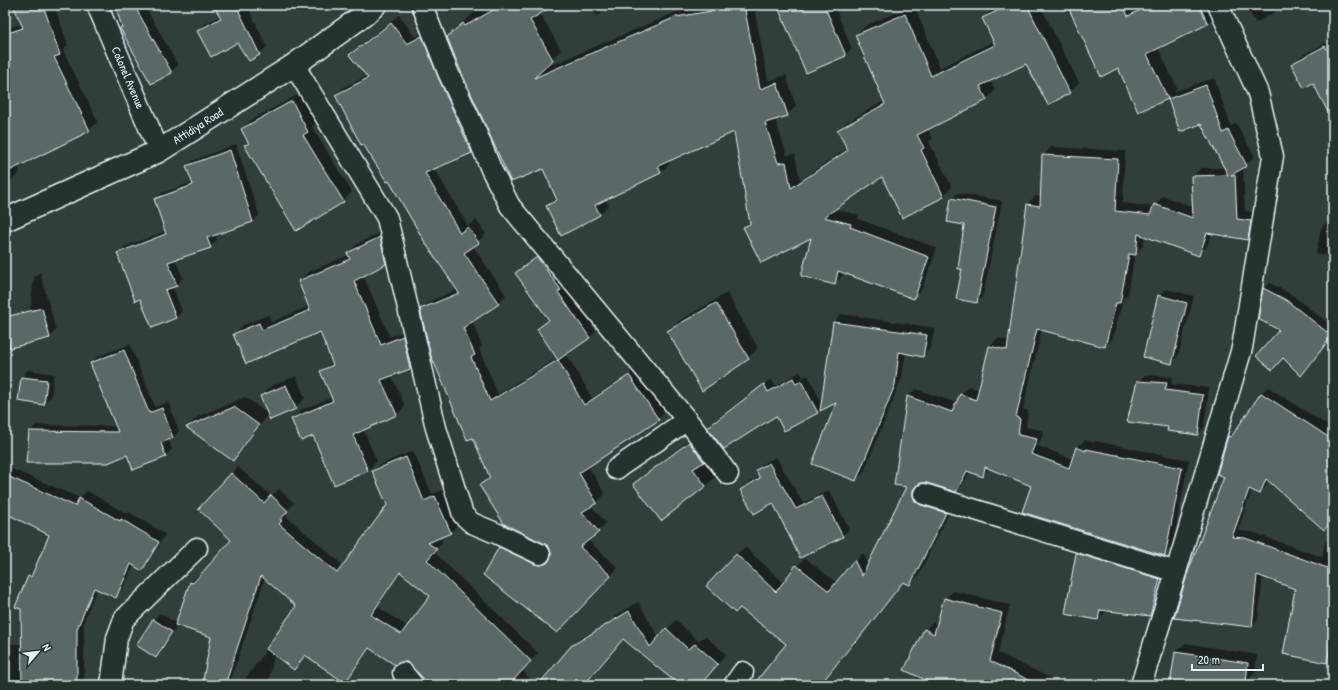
<svg xmlns="http://www.w3.org/2000/svg" width="1338" height="690" font-family="'Patrick Hand',sans-serif">
	<style>
		.shadow { fill: #0007; fill-rule: evenodd }
		.building { fill: #5c6865; stroke: #e8f1f8; fill-rule: evenodd }
		.lines { fill: none; stroke-linecap: round; stroke-linejoin: round }
		.street-casing { stroke: #e8f1f8; stroke-width: 23 }
		.primary-casing { stroke: #e8f1f8; stroke-width: 25 }
		.street { stroke: #26332d; stroke-width: 20 }
		.primary { stroke: #26332d; stroke-width: 22 }
		.labels { text-anchor: middle; stroke-width: 3; stroke-linejoin: round; paint-order: stroke }
		.street-label { font-size: 12px; fill: #e8f1f8; stroke: #26332d }
	</style>
	<rect width="100%" height="100%" fill="#323e39"/>
	<filter id="ink" filterUnits="userSpaceOnUse"><feTurbulence type="fractalNoise" baseFrequency=".025" numOctaves="2"/><feDisplacementMap in="SourceGraphic" scale="8" xChannelSelector="R" yChannelSelector="G"/><feConvolveMatrix kernelMatrix="1 2 1 2 8 2 1 2 1" color-interpolation-filters="sRGB"/></filter>
	<g filter="url(#ink)">
		<g class="shadow">
			<path d="M 14,5 L 54,5 L 68,45 L 63,50 L 98,122 L 89,130 L 18,165 L 20,172 L 12,180 L 5,183 L 5,29 L 22,24 Z"/>
			<path d="M 116,5 L 144,5 L 178,65 L 171,72 L 123,27 Z"/>
			<path d="M 214,5 L 247,5 L 267,47 L 259,54 L 238,42 L 198,31 L 206,23 L 221,16 Z"/>
			<path d="M 483,5 L 552,5 L 540,13 L 561,50 L 540,70 L 686,8 L 705,5 L 782,5 L 755,12 L 768,81 L 786,75 L 796,106 L 787,115 L 775,119 L 787,155 L 795,154 L 800,180 L 848,148 L 838,131 L 847,122 L 884,101 L 856,35 L 865,26 L 914,5 L 940,68 L 994,41 L 983,19 L 990,11 L 987,5 L 1040,5 L 1079,83 L 1070,92 L 1048,104 L 1026,63 L 990,80 L 995,91 L 986,99 L 927,129 L 933,138 L 929,142 L 952,187 L 943,196 L 882,176 L 834,209 L 859,215 L 858,219 L 937,248 L 922,289 L 914,298 L 844,272 L 843,275 L 834,284 L 813,236 L 744,227 L 750,221 L 735,131 L 668,161 L 670,163 L 661,172 L 605,199 L 609,205 L 600,214 L 562,234 L 547,207 L 557,197 L 544,168 L 457,28 Z"/>
			<path d="M 588,5 L 610,5 L 598,16 Z"/>
			<path d="M 820,5 L 834,5 L 852,49 L 845,55 Z"/>
			<path d="M 1068,5 L 1137,5 L 1138,7 L 1142,5 L 1213,5 L 1217,14 L 1208,23 L 1158,47 L 1177,88 L 1173,92 L 1214,78 L 1231,126 L 1236,123 L 1255,157 L 1243,167 L 1245,211 L 1258,213 L 1256,231 L 1247,239 L 1212,233 L 1207,246 L 1199,255 L 1145,235 L 1143,246 L 1135,254 L 1128,294 L 1123,299 L 1113,338 L 1105,346 L 1042,329 L 1023,409 L 1028,411 L 1026,427 L 1044,431 L 1038,446 L 1073,459 L 1076,448 L 1085,440 L 1094,443 L 1095,441 L 1189,460 L 1172,547 L 1164,555 L 1032,486 L 990,468 L 983,475 L 970,471 L 964,483 L 956,491 L 928,482 L 921,482 L 921,488 L 953,505 L 918,576 L 910,584 L 904,581 L 820,685 L 750,685 L 758,677 L 760,678 L 787,644 L 736,555 L 745,547 L 784,583 L 797,566 L 805,558 L 837,583 L 863,553 L 869,565 L 908,486 L 907,397 L 916,389 L 957,403 L 961,394 L 969,386 L 979,390 L 990,346 L 998,338 L 1010,341 L 1027,204 L 1036,196 L 1041,197 L 1043,156 L 1051,147 L 1125,151 L 1123,203 L 1154,207 L 1163,196 L 1193,207 L 1192,177 L 1201,168 L 1225,168 L 1202,123 L 1180,131 L 1168,97 L 1138,110 L 1118,66 Z"/>
			<path d="M 1245,5 L 1287,5 L 1256,23 Z"/>
			<path d="M 399,15 L 415,37 L 430,29 L 479,144 L 472,152 L 434,168 L 468,226 L 476,220 L 486,234 L 473,246 L 506,295 L 498,303 L 472,321 L 482,346 L 479,349 L 498,394 L 557,358 L 538,329 L 549,319 L 516,273 L 523,266 L 545,251 L 565,285 L 596,331 L 589,338 L 566,353 L 592,398 L 638,368 L 666,411 L 658,419 L 588,466 L 605,494 L 597,502 L 591,505 L 606,523 L 588,540 L 618,568 L 565,624 L 500,548 L 508,540 L 543,557 L 552,557 L 550,547 L 480,485 L 490,476 L 421,310 L 429,302 L 458,289 L 336,95 L 344,87 L 367,76 L 351,55 L 358,47 Z"/>
			<path d="M 1333,39 L 1333,113 L 1314,82 L 1292,64 L 1301,56 Z"/>
			<path d="M 301,93 L 317,122 L 312,127 L 352,192 L 343,201 L 245,145 L 249,142 L 242,129 L 251,120 Z"/>
			<path d="M 236,144 L 259,215 L 253,222 L 215,234 L 217,240 L 210,247 L 175,259 L 183,278 L 176,285 L 172,286 L 182,311 L 176,318 L 141,298 L 118,253 L 124,247 L 166,231 L 155,199 L 162,193 L 193,182 L 187,166 L 194,160 Z"/>
			<path d="M 958,193 L 1002,201 L 983,296 L 977,302 L 963,268 L 965,224 L 952,199 Z"/>
			<path d="M 1329,220 L 1333,220 L 1333,257 L 1316,254 L 1321,228 Z"/>
			<path d="M 388,229 L 394,255 L 385,264 L 363,275 L 390,337 L 411,328 L 419,359 L 410,368 L 391,375 L 405,406 L 397,415 L 363,429 L 377,461 L 368,470 L 335,484 L 314,435 L 293,419 L 301,410 L 333,397 L 322,371 L 333,361 L 320,331 L 235,334 L 243,325 L 268,315 L 271,322 L 310,306 L 299,281 L 308,272 L 349,255 L 348,253 L 357,244 Z"/>
			<path d="M 40,272 L 56,330 L 50,337 L 26,343 L 34,278 Z"/>
			<path d="M 1270,283 L 1292,295 L 1333,327 L 1333,335 L 1301,375 L 1284,357 L 1281,330 L 1259,318 L 1264,288 Z"/>
			<path d="M 1166,289 L 1194,296 L 1178,356 L 1171,363 L 1159,295 Z"/>
			<path d="M 727,293 L 758,348 L 748,358 L 669,331 L 679,321 Z"/>
			<path d="M 841,314 L 935,328 L 930,348 L 923,356 L 906,352 L 902,377 L 864,472 L 856,480 L 838,401 L 822,407 L 817,412 L 776,415 L 709,428 L 715,421 L 771,379 L 775,386 L 800,372 L 803,378 L 808,375 L 822,403 L 834,322 Z"/>
			<path d="M 130,344 L 155,407 L 168,402 L 179,431 L 173,438 L 168,439 L 172,449 L 166,456 L 134,468 L 128,454 L 30,431 L 36,425 L 116,426 L 91,363 L 97,357 Z"/>
			<path d="M 28,370 L 54,374 L 51,397 L 44,403 L 22,377 Z"/>
			<path d="M 1145,375 L 1173,377 L 1171,384 L 1209,388 L 1204,427 L 1198,434 L 1169,426 L 1138,382 Z"/>
			<path d="M 296,376 L 305,398 L 295,408 L 261,396 L 271,386 Z"/>
			<path d="M 1268,387 L 1333,429 L 1333,520 L 1269,480 L 1266,486 L 1260,493 L 1252,489 L 1238,531 L 1252,532 L 1322,557 L 1325,542 L 1333,535 L 1333,637 L 1329,655 L 1322,661 L 1296,588 L 1263,576 L 1258,619 L 1252,626 L 1175,617 L 1226,477 L 1218,473 L 1229,436 L 1236,430 L 1237,430 L 1261,393 Z"/>
			<path d="M 245,397 L 268,414 L 243,449 L 233,459 L 188,427 L 197,417 Z"/>
			<path d="M 699,432 L 714,451 L 704,460 L 716,476 L 706,486 L 661,519 L 635,484 L 645,475 Z"/>
			<path d="M 413,451 L 432,494 L 443,490 L 458,525 L 450,533 L 438,538 L 443,541 L 434,552 L 538,653 L 522,670 L 530,679 L 525,685 L 432,685 L 408,661 L 370,648 L 352,674 L 345,681 L 306,654 L 294,668 L 274,654 L 268,685 L 241,685 L 298,606 L 265,578 L 229,685 L 203,685 L 212,637 L 178,625 L 162,650 L 156,657 L 153,620 L 160,613 L 177,624 L 191,582 L 198,575 L 201,576 L 233,540 L 231,474 L 238,467 L 271,496 L 279,489 L 294,503 L 286,512 L 288,514 L 286,516 L 344,566 L 388,505 L 373,472 L 381,464 ZM 401,572 L 431,596 L 408,627 L 378,607 Z"/>
			<path d="M 776,457 L 803,503 L 829,490 L 849,529 L 842,536 L 773,502 L 741,490 L 748,483 L 760,476 L 757,470 L 764,463 Z"/>
			<path d="M 5,466 L 80,498 L 87,491 L 127,514 L 129,512 L 165,534 L 149,562 L 142,569 L 134,565 L 123,589 L 116,596 L 97,588 L 84,621 L 84,685 L 5,685 L 5,644 L 23,644 L 22,593 L 29,576 L 34,571 L 50,535 L 5,513 Z"/>
			<path d="M 1087,544 L 1169,569 L 1160,605 L 1150,615 L 1108,610 L 1098,619 L 1077,554 Z"/>
			<path d="M 953,591 L 1010,605 L 998,653 L 1055,680 L 1057,678 L 1078,685 L 913,685 L 917,675 L 925,630 L 933,622 L 938,624 L 945,599 Z"/>
			<path d="M 638,602 L 659,638 L 676,620 L 698,641 L 705,636 L 726,654 L 700,685 L 680,685 L 608,624 L 617,615 Z"/>
			<path d="M 588,634 L 610,655 L 584,685 L 546,685 L 571,647 L 579,639 Z"/>
			<path d="M 1185,643 L 1257,655 L 1255,673 L 1249,679 L 1248,685 L 1171,685 L 1176,652 Z"/>
			<rect x="138" y="684" width="31" height="1"/>
		</g>
		<g class="building">
			<path d="M 13,5 L 43,5 L 60,55 L 54,57 L 90,131 L 5,173 L 5,34 L 23,28 Z"/>
			<path d="M 115,5 L 134,5 L 172,73 L 151,84 L 120,28 L 122,27 Z"/>
			<path d="M 213,5 L 236,5 L 260,55 L 249,61 L 237,43 L 211,57 L 197,31 L 221,18 Z"/>
			<path d="M 502,5 L 554,5 L 530,20 L 553,60 L 534,78 L 676,17 L 717,10 L 716,5 L 744,5 L 760,89 L 777,83 L 788,116 L 765,123 L 778,163 L 786,162 L 791,188 L 848,150 L 837,130 L 885,104 L 855,35 L 905,14 L 931,76 L 995,45 L 982,18 L 1010,5 L 1027,5 L 1070,93 L 1048,105 L 1026,64 L 980,86 L 987,100 L 917,135 L 924,148 L 921,150 L 944,197 L 902,218 L 882,177 L 824,217 L 851,224 L 850,227 L 929,257 L 914,299 L 838,271 L 835,285 L 801,276 L 811,238 L 761,263 L 743,227 L 750,224 L 734,132 L 658,166 L 661,173 L 595,205 L 600,215 L 561,236 L 546,206 L 557,200 L 543,169 L 511,182 L 459,67 L 447,37 L 463,23 L 465,26 Z"/>
			<path d="M 777,5 L 824,5 L 846,56 L 806,73 Z"/>
			<path d="M 1067,5 L 1123,5 L 1128,16 L 1151,5 L 1199,5 L 1208,24 L 1147,54 L 1168,99 L 1138,112 L 1118,68 L 1101,77 Z"/>
			<path d="M 391,23 L 407,44 L 422,36 L 438,77 L 472,153 L 425,173 L 460,233 L 468,227 L 479,243 L 464,253 L 499,304 L 463,328 L 475,355 L 471,357 L 490,401 L 558,360 L 584,405 L 629,375 L 659,420 L 579,473 L 597,503 L 582,512 L 599,532 L 580,547 L 611,576 L 557,633 L 483,575 L 499,547 L 535,564 L 541,565 L 547,563 L 550,559 L 551,553 L 549,547 L 545,544 L 504,524 L 479,485 L 490,478 L 473,438 L 467,440 L 433,360 L 432,360 L 420,309 L 459,293 L 426,244 L 389,181 L 387,182 L 363,144 L 361,145 L 335,95 L 368,78 L 349,55 Z"/>
			<path d="M 1325,46 L 1333,60 L 1333,122 L 1313,83 L 1304,88 L 1291,64 Z"/>
			<path d="M 1206,85 L 1223,133 L 1228,130 L 1247,166 L 1231,175 L 1235,175 L 1237,219 L 1251,221 L 1248,240 L 1207,233 L 1199,256 L 1138,234 L 1136,255 L 1129,254 L 1120,303 L 1116,303 L 1105,347 L 1037,329 L 1016,417 L 1020,419 L 1018,435 L 1037,439 L 1031,454 L 1069,468 L 1076,447 L 1086,451 L 1086,449 L 1182,468 L 1165,556 L 1022,512 L 1031,486 L 985,467 L 983,477 L 967,471 L 956,492 L 927,483 L 921,483 L 916,486 L 913,490 L 913,496 L 915,501 L 921,505 L 946,513 L 910,585 L 903,582 L 856,642 L 855,641 L 820,685 L 753,685 L 786,644 L 740,608 L 735,613 L 706,586 L 736,554 L 776,592 L 796,565 L 829,591 L 854,560 L 862,576 L 906,487 L 894,485 L 907,396 L 952,412 L 960,394 L 976,400 L 989,346 L 1007,350 L 1027,204 L 1040,206 L 1042,155 L 1118,159 L 1115,211 L 1150,215 L 1154,204 L 1193,218 L 1191,176 L 1228,175 L 1201,124 L 1180,132 L 1168,99 Z"/>
			<path d="M 292,101 L 308,132 L 303,135 L 344,202 L 296,231 L 244,145 L 249,144 L 241,129 Z"/>
			<path d="M 230,150 L 253,222 L 207,238 L 211,248 L 168,262 L 177,286 L 165,290 L 176,318 L 152,328 L 140,299 L 135,301 L 117,253 L 166,234 L 154,199 L 193,185 L 186,166 Z"/>
			<path d="M 951,198 L 996,207 L 977,303 L 956,299 L 962,269 L 958,269 L 964,225 L 947,222 Z"/>
			<path d="M 380,237 L 386,264 L 354,281 L 381,345 L 403,336 L 410,369 L 381,380 L 397,415 L 353,435 L 368,471 L 334,485 L 313,436 L 301,441 L 291,419 L 333,401 L 320,371 L 333,365 L 320,332 L 246,364 L 233,334 L 259,323 L 262,330 L 310,310 L 298,281 L 350,259 L 347,253 Z"/>
			<path d="M 537,257 L 561,290 L 558,292 L 590,338 L 558,360 L 537,329 L 549,320 L 515,273 Z"/>
			<path d="M 1263,288 L 1286,300 L 1332,336 L 1301,376 L 1283,358 L 1272,370 L 1256,356 L 1279,330 L 1258,319 Z"/>
			<path d="M 1158,295 L 1187,303 L 1172,364 L 1143,357 Z"/>
			<path d="M 716,303 L 749,359 L 702,391 L 667,331 Z"/>
			<path d="M 42,308 L 50,338 L 10,348 L 5,328 L 5,317 Z"/>
			<path d="M 833,322 L 927,335 L 923,357 L 899,352 L 895,385 L 856,481 L 812,464 L 836,403 L 820,411 Z"/>
			<path d="M 124,350 L 149,413 L 162,408 L 173,438 L 161,443 L 166,457 L 133,470 L 127,455 L 108,463 L 26,463 L 29,431 L 118,432 L 90,363 Z"/>
			<path d="M 21,377 L 47,380 L 44,405 L 18,401 Z"/>
			<path d="M 793,378 L 796,384 L 801,381 L 818,413 L 784,431 L 776,416 L 724,449 L 707,428 L 764,384 L 768,392 Z"/>
			<path d="M 1137,381 L 1167,383 L 1165,390 L 1203,395 L 1198,435 L 1167,431 L 1168,427 L 1127,422 Z"/>
			<path d="M 286,385 L 296,409 L 270,420 L 260,396 Z"/>
			<path d="M 1261,393 L 1333,440 L 1333,520 L 1324,530 L 1266,479 L 1260,494 L 1249,489 L 1232,537 L 1245,538 L 1333,570 L 1333,628 L 1327,663 L 1283,654 L 1295,589 L 1257,575 L 1252,627 L 1174,618 L 1188,572 L 1224,477 L 1217,474 L 1228,436 L 1231,437 Z"/>
			<path d="M 234,407 L 259,425 L 233,461 L 186,427 Z"/>
			<path d="M 689,442 L 704,462 L 693,469 L 706,486 L 661,521 L 633,484 Z"/>
			<path d="M 406,457 L 424,501 L 435,496 L 451,533 L 428,543 L 437,549 L 427,560 L 531,661 L 509,685 L 430,685 L 407,662 L 401,662 L 395,665 L 369,648 L 345,683 L 305,655 L 294,670 L 266,649 L 296,606 L 261,576 L 225,685 L 202,685 L 211,637 L 175,625 L 190,582 L 193,583 L 231,540 L 198,509 L 231,473 L 264,503 L 271,495 L 288,511 L 280,520 L 282,521 L 279,524 L 337,573 L 387,505 L 372,471 ZM 400,572 L 430,596 L 401,634 L 371,615 Z"/>
			<path d="M 769,463 L 796,509 L 822,496 L 843,537 L 800,558 L 773,503 L 754,514 L 740,490 L 760,478 L 756,470 Z"/>
			<path d="M 5,475 L 75,506 L 79,498 L 120,521 L 121,519 L 159,542 L 142,571 L 131,564 L 116,598 L 94,588 L 77,629 L 77,685 L 22,685 L 21,609 L 15,607 L 28,576 L 31,577 L 49,535 L 5,513 Z"/>
			<path d="M 1076,553 L 1160,579 L 1150,616 L 1100,610 L 1098,620 L 1065,614 Z"/>
			<path d="M 944,598 L 1002,613 L 990,661 L 1039,685 L 936,685 L 904,670 L 924,629 L 934,634 Z"/>
			<path d="M 629,611 L 650,647 L 666,628 L 688,649 L 695,644 L 718,664 L 700,685 L 679,685 L 623,639 L 584,685 L 538,685 L 571,646 Z"/>
			<path d="M 153,619 L 172,632 L 156,658 L 136,645 Z"/>
			<path d="M 1175,652 L 1248,663 L 1246,683 L 1241,683 L 1241,685 L 1170,685 Z"/>
		</g>
		<g class="lines">
			<g class="street-casing">
				<g id="street">
					<path id="s1" d="M 97,5 L 159,151"/>
					<path d="M 422,5 L 448,72 L 476,132 L 491,169 L 510,206 L 687,420 L 728,474"/>
					<path d="M 294,65 L 387,218 L 436,428 L 463,515 L 472,523 L 498,534 L 540,554"/>
					<path d="M 616,469 L 687,420"/>
					<path d="M 924,494 L 1176,572"/>
					<path d="M 403,673 L 413,685"/>
					<path d="M 111,685 L 117,638 L 124,619 L 197,548"/>
					<path d="M 734,685 L 743,672"/>
					<path d="M 1141,685 L 1176,572 L 1242,348 L 1273,156 L 1258,93 L 1218,5"/>
				</g>
			</g>
			<g class="primary-casing">
				<g id="primary">
					<path id="s2" d="M 5,220 L 159,151 L 294,65 L 364,15 L 375,5"/>
				</g>
			</g>
			<use href="#street" class="street"/>
			<use href="#primary" class="primary"/>
		</g>
	</g>
	<g class="labels">
		<g class="street-label">
			<text dy="4" stroke="none"><textPath href="#s1" startOffset="79">Colonel Avenue</textPath></text>
			<text dy="4" stroke="none"><textPath href="#s2" startOffset="215">Attidiya Road</textPath></text>
		</g>
	</g>
	<rect width="1338" height="690" fill="none" stroke="#26332d" stroke-width="20"/>
	<rect x="10" y="10" width="1318" height="670" fill="none" stroke="#e8f1f8" stroke-width="1.5" filter="url(#ink)"/>
	<g transform="translate(38 652) rotate(62)" stroke="#26332d" stroke-width="3" paint-order="stroke">
	<path d="M0-3L7 15L0 10L-7 15Z" fill="#e8f1f8"/>
	<text y="-6" font-size="11" font-weight="bold" text-anchor="middle" fill="#e8f1f8">N</text>
	</g>
	<path d="M1192 664v6h71v-6" fill="none" stroke="#e8f1f8" stroke-width="2"/>
	<text x="1198" y="664" font-size="12" fill="#e8f1f8" stroke="#26332d" stroke-width="3" paint-order="stroke">20 m</text>
</svg>
